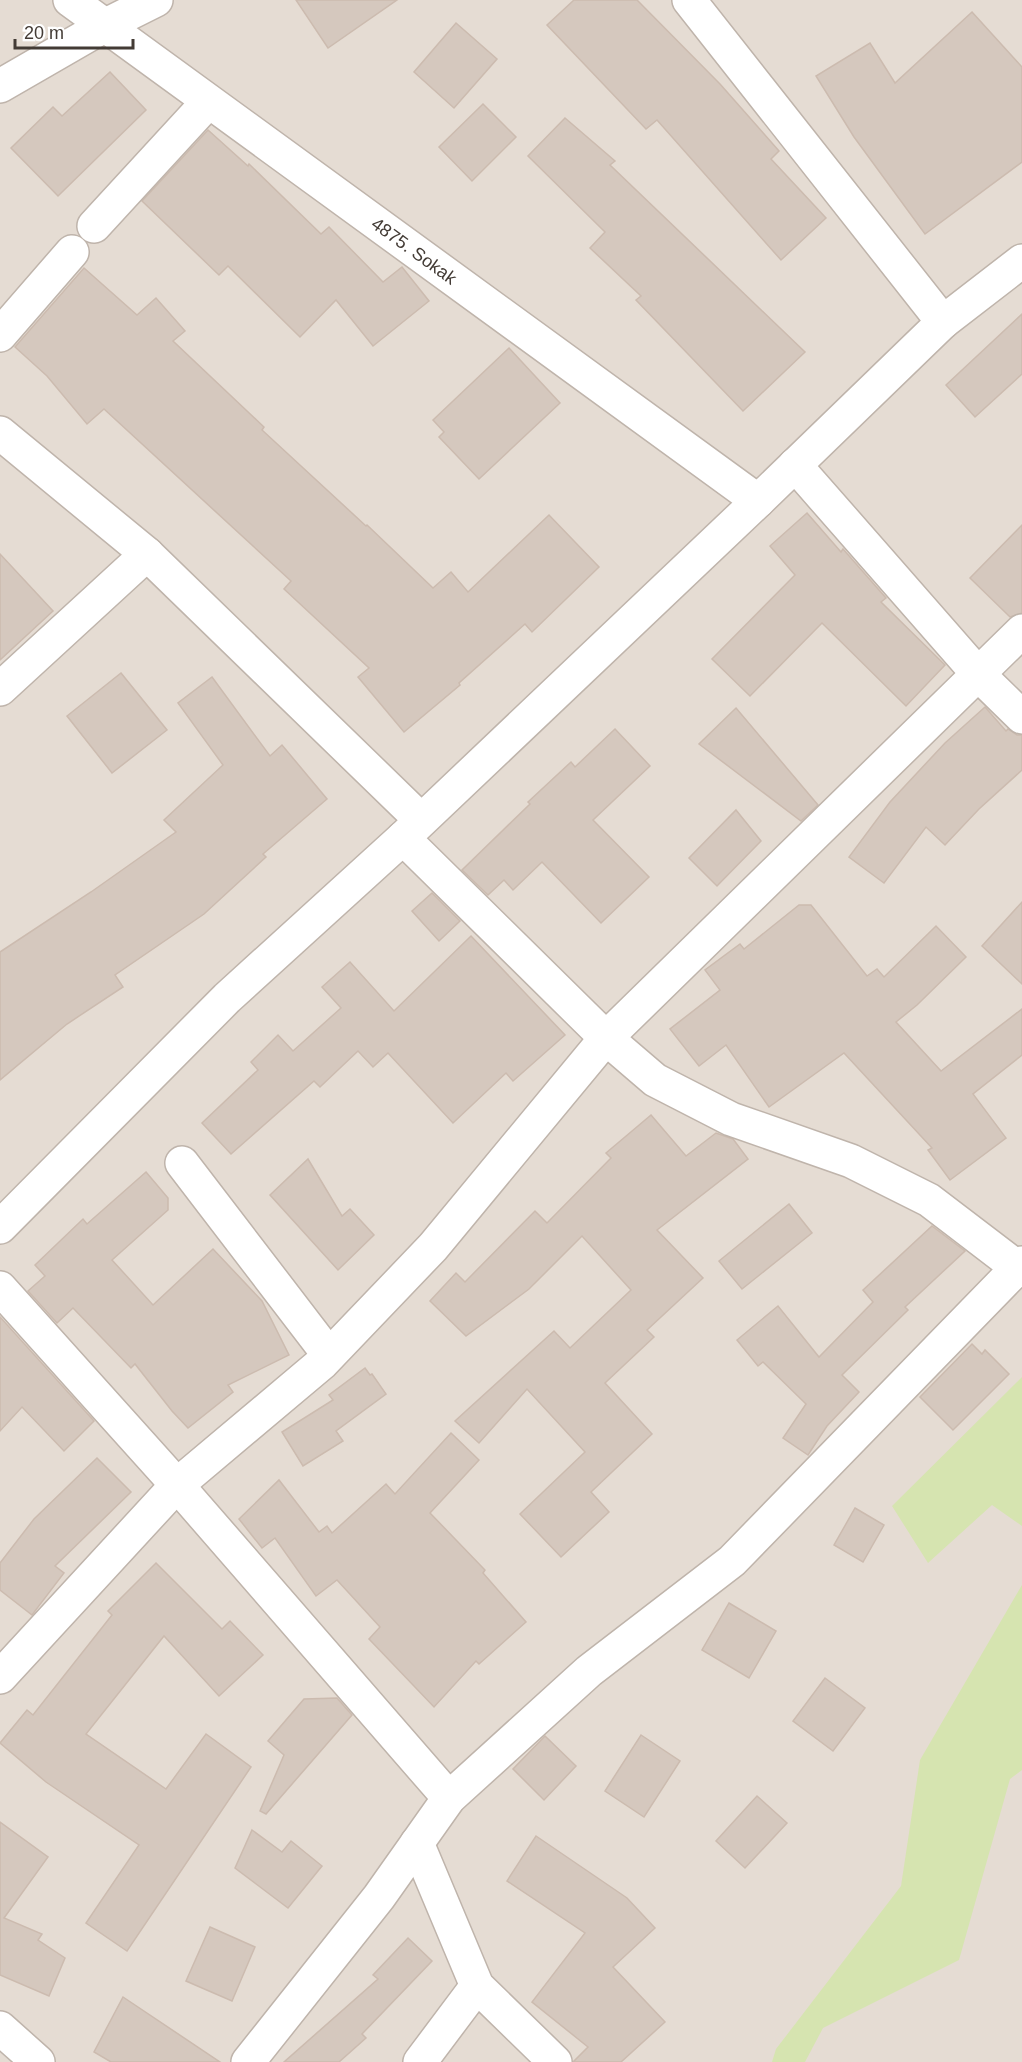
<svg xmlns="http://www.w3.org/2000/svg" width="1022" height="2062" font-family="Helvetica,sans-serif">
	<style>
		.residential { fill: #e5dcd3 }
		.green { fill: #d6e4b0 }
		.building { fill: #d5c8be; stroke: #ccbbaf; stroke-width: 1.5 }
		.lines { fill: none; stroke-linecap: round; stroke-linejoin: round }
		.minor-casing { stroke: #bfb4ab; stroke-width: 36 }
		.tertiary-casing { stroke: #bfb4ab; stroke-width: 36 }
		.minor { stroke: #fff; stroke-width: 33 }
		.tertiary { stroke: #fff; stroke-width: 33 }
		.labels { text-anchor: middle; stroke-width: 5; stroke-linejoin: round; paint-order: stroke }
		.street-label { font-size: 18px; fill: #433b35; stroke: #fff }
	</style>
	<rect width="100%" height="100%" fill="#f1ebe5"/>
	<rect class="residential" x="0" y="0" width="1022" height="2062"/>
	<g class="green">
		<path d="M 1022,1377 L 1022,1526 L 992,1505 L 928,1563 L 892,1506 Z"/>
		<path d="M 1022,1585 L 1022,1770 L 1010,1779 L 959,1960 L 823,2028 L 805,2062 L 772,2062 L 776,2049 L 901,1886 L 920,1760 Z"/>
	</g>
	<g class="building">
		<path d="M 296,0 L 397,0 L 328,48 Z"/>
		<path d="M 574,0 L 637,0 L 720,84 L 779,151 L 771,159 L 826,218 L 781,260 L 657,120 L 646,129 L 547,25 Z"/>
		<path d="M 972,12 L 1022,67 L 1022,162 L 925,234 L 854,137 L 816,76 L 870,43 L 895,83 Z"/>
		<path d="M 456,23 L 497,59 L 454,108 L 414,72 Z"/>
		<path d="M 110,72 L 146,110 L 58,196 L 11,148 L 53,107 L 62,116 Z"/>
		<path d="M 483,104 L 516,137 L 472,181 L 439,147 Z"/>
		<path d="M 565,118 L 615,161 L 610,165 L 805,352 L 743,411 L 636,300 L 641,296 L 590,248 L 605,232 L 528,156 Z"/>
		<path d="M 208,130 L 248,166 L 249,164 L 321,234 L 329,227 L 383,282 L 402,267 L 429,301 L 373,346 L 336,300 L 300,337 L 228,266 L 219,275 L 142,201 Z"/>
		<path d="M 84,268 L 137,315 L 156,298 L 185,331 L 173,341 L 264,427 L 262,430 L 366,526 L 367,525 L 433,588 L 451,572 L 468,592 L 549,515 L 599,567 L 532,632 L 525,624 L 459,683 L 460,685 L 404,732 L 358,677 L 369,668 L 284,589 L 291,581 L 104,409 L 87,424 L 47,376 L 15,347 Z"/>
		<path d="M 1022,314 L 1022,374 L 975,417 L 946,385 Z"/>
		<path d="M 509,348 L 560,403 L 479,479 L 439,437 L 444,432 L 433,420 Z"/>
		<path d="M 807,513 L 841,552 L 843,549 L 886,598 L 881,602 L 945,665 L 906,706 L 822,623 L 750,696 L 712,659 L 795,575 L 770,546 Z"/>
		<path d="M 1022,525 L 1022,613 L 1010,617 L 970,578 Z"/>
		<path d="M 0,554 L 53,611 L 0,660 Z"/>
		<path d="M 121,673 L 167,730 L 112,773 L 67,716 Z"/>
		<path d="M 212,677 L 270,756 L 282,745 L 327,799 L 263,854 L 266,857 L 204,914 L 115,975 L 123,987 L 67,1024 L 0,1080 L 0,952 L 91,892 L 176,832 L 164,820 L 223,765 L 178,703 Z"/>
		<path d="M 985,707 L 1006,731 L 1008,729 L 1017,735 L 1022,735 L 1022,770 L 979,809 L 945,845 L 926,827 L 884,883 L 849,857 L 890,802 L 945,743 Z"/>
		<path d="M 736,708 L 818,805 L 801,821 L 699,744 Z"/>
		<path d="M 615,729 L 650,766 L 593,820 L 649,877 L 601,923 L 542,862 L 513,890 L 504,880 L 488,895 L 462,870 L 530,804 L 528,802 L 571,762 L 575,767 Z"/>
		<path d="M 736,810 L 761,841 L 717,886 L 689,858 Z"/>
		<path d="M 432,893 L 460,921 L 439,941 L 412,911 Z"/>
		<path d="M 1022,902 L 1022,984 L 982,946 Z"/>
		<path d="M 799,905 L 811,905 L 867,976 L 877,969 L 884,977 L 936,926 L 966,957 L 917,1005 L 896,1022 L 941,1071 L 1022,1009 L 1022,1055 L 973,1094 L 1006,1138 L 950,1180 L 928,1150 L 932,1148 L 844,1053 L 769,1107 L 726,1045 L 699,1066 L 670,1029 L 720,990 L 705,970 L 740,944 L 744,949 Z"/>
		<path d="M 471,936 L 565,1035 L 513,1081 L 506,1073 L 453,1123 L 388,1053 L 373,1067 L 358,1051 L 320,1087 L 314,1081 L 231,1154 L 202,1123 L 258,1070 L 251,1062 L 278,1035 L 293,1051 L 341,1008 L 322,987 L 350,962 L 394,1011 Z"/>
		<path d="M 651,1115 L 686,1156 L 716,1133 L 733,1139 L 748,1159 L 657,1230 L 703,1278 L 647,1330 L 654,1337 L 605,1383 L 652,1434 L 591,1492 L 609,1512 L 561,1557 L 520,1514 L 585,1452 L 527,1389 L 479,1443 L 455,1421 L 554,1331 L 570,1348 L 631,1290 L 582,1236 L 529,1289 L 466,1336 L 430,1301 L 456,1273 L 465,1282 L 535,1211 L 547,1223 L 611,1158 L 606,1153 Z"/>
		<path d="M 308,1159 L 342,1216 L 350,1209 L 374,1235 L 338,1270 L 270,1195 Z"/>
		<path d="M 146,1172 L 168,1198 L 168,1210 L 112,1260 L 153,1305 L 213,1249 L 262,1301 L 289,1355 L 228,1385 L 233,1392 L 188,1428 L 172,1411 L 135,1364 L 131,1368 L 73,1308 L 57,1323 L 28,1291 L 45,1276 L 35,1265 L 83,1219 L 87,1224 Z"/>
		<path d="M 789,1204 L 812,1233 L 742,1289 L 719,1261 Z"/>
		<path d="M 932,1226 L 965,1251 L 905,1307 L 908,1310 L 842,1375 L 859,1392 L 827,1426 L 808,1455 L 783,1438 L 806,1404 L 763,1362 L 758,1366 L 737,1340 L 778,1306 L 819,1357 L 873,1302 L 863,1290 Z"/>
		<path d="M 0,1317 L 94,1421 L 64,1451 L 22,1407 L 0,1431 Z"/>
		<path d="M 972,1344 L 982,1354 L 985,1350 L 1009,1374 L 953,1430 L 920,1397 Z"/>
		<path d="M 365,1368 L 370,1375 L 372,1374 L 386,1394 L 336,1431 L 343,1441 L 303,1466 L 282,1432 L 333,1400 L 329,1395 Z"/>
		<path d="M 451,1433 L 479,1460 L 430,1513 L 485,1570 L 483,1573 L 526,1622 L 479,1664 L 476,1661 L 434,1707 L 369,1639 L 380,1627 L 337,1580 L 316,1596 L 275,1538 L 262,1548 L 239,1519 L 279,1480 L 319,1532 L 327,1526 L 332,1533 L 386,1484 L 395,1494 Z"/>
		<path d="M 97,1458 L 131,1492 L 55,1566 L 64,1573 L 32,1615 L 0,1590 L 0,1563 L 34,1519 Z"/>
		<path d="M 855,1508 L 884,1525 L 863,1562 L 834,1545 Z"/>
		<path d="M 156,1563 L 222,1629 L 230,1621 L 263,1655 L 219,1696 L 164,1636 L 86,1734 L 166,1789 L 206,1734 L 251,1767 L 127,1951 L 86,1923 L 139,1845 L 46,1782 L 0,1743 L 27,1710 L 33,1715 L 112,1615 L 108,1611 Z"/>
		<path d="M 729,1603 L 776,1631 L 749,1678 L 702,1650 Z"/>
		<path d="M 825,1678 L 865,1708 L 833,1751 L 793,1721 Z"/>
		<path d="M 337,1698 L 352,1715 L 266,1814 L 260,1811 L 284,1755 L 268,1741 L 304,1699 Z"/>
		<path d="M 641,1735 L 680,1761 L 644,1817 L 605,1791 Z"/>
		<path d="M 545,1736 L 576,1766 L 544,1800 L 513,1769 Z"/>
		<path d="M 757,1796 L 787,1823 L 745,1868 L 716,1841 Z"/>
		<path d="M 0,1822 L 48,1857 L 4,1918 L 42,1934 L 38,1940 L 65,1958 L 49,1996 L 0,1975 Z"/>
		<path d="M 252,1830 L 282,1852 L 291,1841 L 322,1866 L 288,1908 L 235,1868 Z"/>
		<path d="M 536,1836 L 627,1898 L 655,1928 L 613,1967 L 665,2022 L 621,2062 L 573,2062 L 588,2047 L 532,2002 L 585,1933 L 507,1881 Z"/>
		<path d="M 210,1927 L 255,1947 L 232,2001 L 186,1981 Z"/>
		<path d="M 408,1938 L 432,1961 L 362,2034 L 366,2038 L 339,2062 L 284,2062 L 378,1979 L 373,1975 Z"/>
		<path d="M 123,1997 L 220,2062 L 111,2062 L 94,2052 Z"/>
	</g>
	<g class="lines">
		<g class="minor-casing">
			<g id="minor">
				<path d="M 70,0 L 758,501"/>
				<path d="M 689,0 L 943,322"/>
				<path d="M 0,86 L 104,26 L 156,0"/>
				<path d="M 94,226 L 208,102"/>
				<path d="M 0,335 L 72,252"/>
				<path d="M 0,433 L 147,554 L 421,820"/>
				<path d="M 795,465 L 979,675 L 1022,717"/>
				<path d="M 0,689 L 147,554"/>
				<path d="M 403,838 L 606,1038 L 655,1080 L 731,1119 L 851,1161 L 929,1200 L 1018,1268"/>
				<path d="M 182,1163 L 329,1355"/>
				<path d="M 0,1288 L 177,1485 L 449,1798"/>
				<path d="M 0,1677 L 177,1485 L 322,1363 L 433,1247 L 606,1038 L 1022,631"/>
				<path d="M 417,1843 L 477,1986 L 555,2062"/>
				<path d="M 0,2028 L 38,2062"/>
				<path d="M 248,2062 L 379,1897 L 449,1798 L 589,1671 L 732,1561 L 1022,1263"/>
				<path d="M 420,2062 L 477,1986"/>
			</g>
		</g>
		<g class="tertiary-casing">
			<path id="tertiary" d="M 0,1227 L 227,998 L 403,838 L 758,501 L 943,322 L 1022,261"/>
		</g>
		<use href="#minor" class="minor"/>
		<use href="#tertiary" class="tertiary"/>
	</g>
	<g class="labels">
		<g class="street-label">
			<text transform="translate(414 251) rotate(36)" y="6">4875. Sokak</text>
		</g>
	</g>
	<path d="M15 39v9h118v-9" fill="none" stroke="#433b35" stroke-width="3"/>
	<text x="24" y="39" font-size="18" fill="#433b35" stroke="#ffffff" stroke-width="4.5" paint-order="stroke">20 m</text>
</svg>
